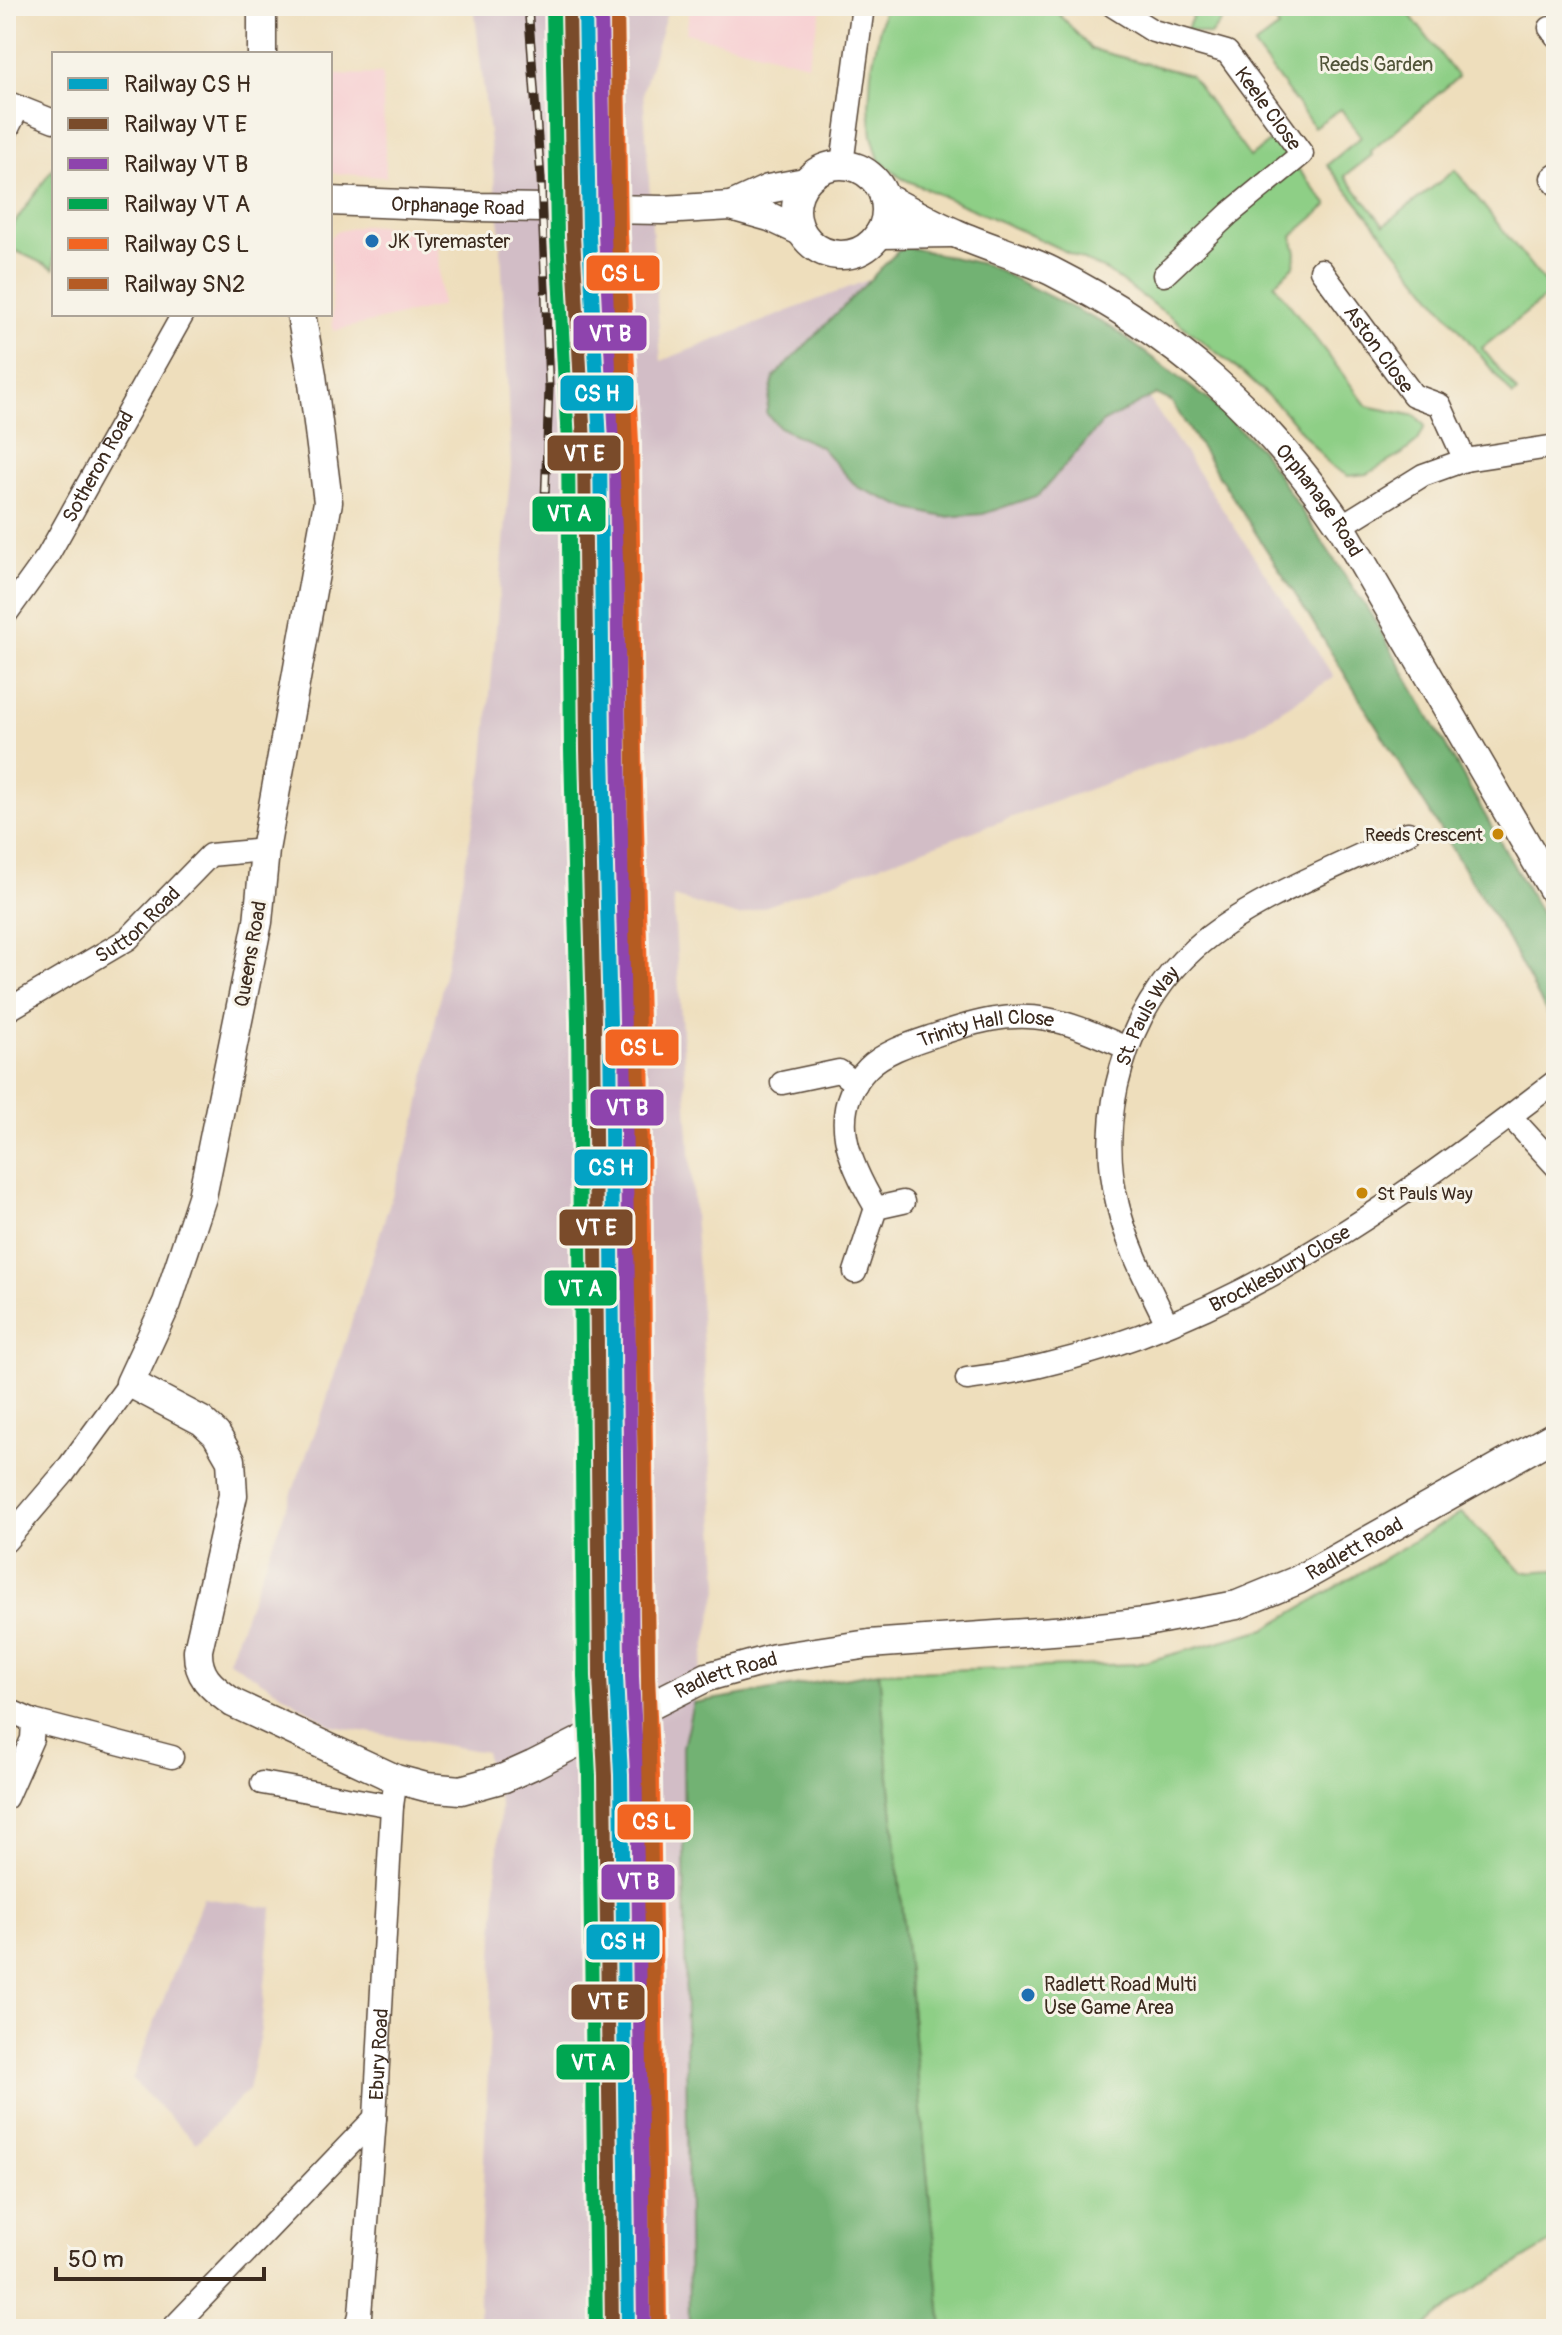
<svg xmlns="http://www.w3.org/2000/svg" width="1562" height="2335" font-family="Pangolin,sans-serif">
	<style>
		.built { fill: #f7cfd2 }
		.industrial { fill: #d2bdc6 }
		.green { fill: #8ecf86; stroke: #647c52; stroke-width: 2 }
		.forest { fill: #72b273; stroke: #566e48; stroke-width: 2 }
		.lines { fill: none; stroke-linecap: round; stroke-linejoin: round }
		.minor-casing { stroke: #564536; stroke-width: 25 }
		.tertiary-casing { stroke: #564536; stroke-width: 31 }
		.minor { stroke: #fff; stroke-width: 22 }
		.tertiary { stroke: #fff; stroke-width: 28 }
		.rail-casing { stroke: #3b2a1e; stroke-width: 9 }
		.rail { stroke: #f7f3e8; stroke-width: 6; stroke-dasharray: 18; stroke-linecap: butt }
		.rail-1-casing { stroke: #f7f3e8; stroke-width: 20 }
		.rail-2-casing { stroke: #f7f3e8; stroke-width: 20 }
		.rail-3-casing { stroke: #f7f3e8; stroke-width: 20 }
		.rail-4-casing { stroke: #f7f3e8; stroke-width: 20 }
		.rail-5-casing { stroke: #f7f3e8; stroke-width: 20 }
		.rail-6-casing { stroke: #f7f3e8; stroke-width: 20 }
		.rail-1 { stroke: #03a3c5; stroke-width: 14 }
		.rail-2 { stroke: #7a4b2a; stroke-width: 14 }
		.rail-3 { stroke: #8e44ad; stroke-width: 14 }
		.rail-4 { stroke: #00a651; stroke-width: 14 }
		.rail-5 { stroke: #f26522; stroke-width: 14 }
		.rail-6 { stroke: #b55b24; stroke-width: 14 }
		.poi-dot { fill: #1f6fb2; stroke: #f7f3e8; stroke-width: 3 }
		.bus-dot { fill: #c88708; stroke: #f7f3e8; stroke-width: 3 }
		.labels { text-anchor: middle; stroke-width: 6; stroke-linejoin: round; paint-order: stroke }
		.bus-label { font-size: 18px; fill: #3b2a1e; stroke: #f7f3e8; text-anchor: end }
		.park-label { font-size: 20px; fill: #505338; stroke: #f7f3e8 }
		.street-label { font-size: 20px; fill: #3b2a1e; stroke: #f7f3e8 }
		.poi-label { font-size: 20px; fill: #3b2a1e; stroke: #f7f3e8; text-anchor: start }
		.line-badge { stroke: #f7f3e8; stroke-width: 3 }
		.badge-label { font-size: 22px; text-anchor: middle; font-weight: bold; fill: #fff }
	</style>
	<rect width="100%" height="100%" fill="#f7f3e8"/>
	<filter id="ink" filterUnits="userSpaceOnUse"><feTurbulence type="fractalNoise" baseFrequency=".0125" numOctaves="2"/><feDisplacementMap in="SourceGraphic" scale="16" xChannelSelector="R" yChannelSelector="G"/><feConvolveMatrix kernelMatrix="1 2 1 2 8 2 1 2 1" color-interpolation-filters="sRGB"/></filter>
	<filter id="wash" filterUnits="userSpaceOnUse"><feTurbulence type="fractalNoise" baseFrequency=".006" numOctaves="4" result="noise"/><feDisplacementMap in="SourceGraphic" scale="32" xChannelSelector="R" yChannelSelector="G"/><feGaussianBlur stdDeviation="1.8" result="paint"/><feColorMatrix in="noise" values="0 0 0 0 0 0 0 0 0 0 0 0 0 0 0 0 0 1.4 0 .05"/><feComposite in="paint" operator="in"/></filter>
	<g filter="url(#wash)">
		<rect width="100%" height="100%" fill="#eedebc"/>
		<g class="built">
			<path d="M 690,6 L 823,6 L 807,64 L 686,33 Z"/>
			<path d="M 382,74 L 386,177 L 330,173 L 330,75 Z"/>
			<path d="M 366,225 L 437,231 L 441,306 L 333,331 L 330,238 L 335,232 Z"/>
		</g>
		<g class="industrial">
			<path d="M 474,6 L 669,6 L 643,91 L 661,361 L 878,276 L 1140,385 L 1334,677 L 1247,732 L 739,916 L 673,897 L 719,1585 L 683,1747 L 689,2329 L 479,2329 L 479,2272 L 500,1804 L 485,1752 L 333,1726 L 228,1660 L 322,1414 L 417,1118 L 483,770 L 511,466 L 500,228 Z"/>
			<path d="M 203,1898 L 272,1908 L 261,2029 L 248,2090 L 196,2143 L 132,2080 Z"/>
		</g>
		<g class="green">
			<path d="M 884,6 L 1052,6 L 1091,49 L 1190,75 L 1250,157 L 1273,139 L 1328,205 L 1292,236 L 1296,253 L 1294,266 L 1274,284 L 1367,406 L 1416,416 L 1425,426 L 1418,441 L 1402,454 L 1367,474 L 1348,476 L 1330,465 L 1282,409 L 1244,374 L 1174,319 L 1107,271 L 1024,232 L 901,178 L 879,160 L 872,136 L 869,107 L 871,72 Z"/>
			<path d="M 1197,6 L 1233,6 L 1210,35 L 1187,29 Z"/>
			<path d="M 1264,6 L 1403,6 L 1458,77 L 1371,151 L 1372,155 L 1345,176 L 1384,225 L 1455,170 L 1552,292 L 1482,348 L 1517,392 L 1513,396 L 1327,165 L 1361,137 L 1341,109 L 1314,127 L 1254,46 L 1279,27 Z"/>
			<path d="M 54,167 L 54,269 L 6,246 L 6,235 Z"/>
			<path d="M 1461,1513 L 1523,1572 L 1556,1570 L 1556,2240 L 1462,2296 L 1422,2329 L 942,2329 L 879,1672 L 1137,1664 L 1265,1629 Z"/>
		</g>
		<g class="forest">
			<path d="M 907,247 L 987,265 L 1111,327 L 1210,401 L 1261,450 L 1372,616 L 1556,940 L 1556,1030 L 1508,940 L 1309,616 L 1171,401 L 1156,394 L 1102,423 L 1039,495 L 983,514 L 944,517 L 909,509 L 857,487 L 821,447 L 779,427 L 766,413 L 774,377 L 898,251 Z"/>
			<path d="M 879,1672 L 942,2329 L 689,2329 L 683,1747 L 693,1703 Z"/>
		</g>
	</g>
	<g filter="url(#ink)">
		<g class="lines">
			<g class="minor-casing">
				<g id="minor">
					<path id="s1" d="M 1113,6 L 1153,31 L 1227,52 L 1302,154 L 1230,213 L 1164,275"/>
					<path d="M 1550,28 L 1556,36"/>
					<path d="M 6,102 L 54,121"/>
					<path d="M 6,132 L 18,108"/>
					<path d="M 842,164 L 863,6"/>
					<path d="M 1556,175 L 1552,178 L 1556,184"/>
					<path id="s2" d="M 1321,270 L 1413,395 L 1440,405 L 1465,460"/>
					<path d="M 1341,526 L 1423,475 L 1465,460 L 1556,446"/>
					<path id="s3" d="M 6,614 L 47,557 L 183,314"/>
					<path id="s4" d="M 6,1011 L 128,939 L 210,855 L 265,850"/>
					<path d="M 782,1083 L 839,1071 L 856,1084"/>
					<path d="M 1510,1116 L 1556,1166"/>
					<path id="s5" d="M 876,1208 C 850,1164 825,1112 868,1068 C 886,1050 916,1042 939,1034 C 975,1022 1009,1012 1047,1019 C 1075,1024 1101,1037 1127,1048"/>
					<path d="M 855,1272 L 876,1208 L 903,1202"/>
					<path id="s6" d="M 1167,1324 C 1149,1286 1128,1248 1118,1206 C 1095,1117 1125,1011 1194,949 C 1247,901 1342,865 1408,833"/>
					<path id="s7" d="M 967,1379 C 1191,1352 1382,1215 1556,1081"/>
					<path d="M 6,1541 L 64,1473 L 130,1383"/>
					<path d="M 6,1709 L 33,1721 L 172,1757"/>
					<path d="M 262,1783 L 392,1806"/>
					<path d="M 6,1798 L 32,1739 L 33,1721"/>
					<path d="M 172,2329 L 375,2118"/>
					<path id="s8" d="M 356,2329 L 360,2315 L 375,2118 L 392,1806 L 396,1779"/>
				</g>
			</g>
			<g class="tertiary-casing">
				<g id="tertiary">
					<path d="M 262,6 L 262,54"/>
					<circle cx="841" cy="210" r="45"/>
					<path id="s9" d="M 884,197 C 908,209 931,223 955,233 C 986,247 1020,256 1051,271 C 1175,334 1263,412 1341,526 L 1556,895"/>
					<path id="s10" d="M 330,201 L 477,207 L 662,210 L 731,206 L 770,217 L 800,231"/>
					<path d="M 731,206 L 768,189 L 805,182"/>
					<path d="M 879,234 L 950,233"/>
					<path id="s11" d="M 301,314 L 312,375 L 328,502 L 265,850 L 258,922 L 202,1197 L 167,1303 L 130,1383 L 202,1421 L 216,1434 L 231,1460 L 233,1495 L 198,1650 C 197,1678 213,1688 233,1703 L 396,1779 L 426,1787 L 461,1790 L 504,1778 L 533,1765 L 707,1677 L 775,1658 L 869,1644 L 1081,1629 L 1146,1622 L 1237,1605 L 1298,1580 L 1556,1435"/>
				</g>
			</g>
			<use href="#minor" class="minor"/>
			<use href="#tertiary" class="tertiary"/>
			<g class="rail-casing">
				<path id="rail" d="M 528,6 L 541,178 L 549,388 L 544,526"/>
			</g>
			<use href="#rail" class="rail"/>
			<g class="rail-1-casing">
				<path id="rail-1" d="M 585,6 L 589,235 L 600,442 L 603,750 L 610,1021 L 616,1676 L 621,1775 L 628,2329"/>
			</g>
			<g class="rail-2-casing">
				<path id="rail-2" d="M 569,6 L 573,235 L 584,443 L 587,750 L 594,1021 L 600,1676 L 605,1776 L 612,2329"/>
			</g>
			<g class="rail-3-casing">
				<path id="rail-3" d="M 601,6 L 605,234 L 616,442 L 619,750 L 626,1021 L 632,1676 L 637,1775 L 644,2329"/>
			</g>
			<g class="rail-4-casing">
				<path id="rail-4" d="M 553,7 L 557,236 L 568,443 L 571,750 L 578,1022 L 584,1676 L 589,1776 L 596,2329"/>
			</g>
			<g class="rail-5-casing">
				<path id="rail-5" d="M 617,6 L 621,234 L 632,442 L 635,749 L 642,1021 L 648,1675 L 653,1775 L 660,2329"/>
			</g>
			<g class="rail-6-casing">
				<path id="rail-6" d="M 617,6 L 618,234 L 631,587 L 658,2329"/>
			</g>
			<use href="#rail-1" class="rail-1"/>
			<use href="#rail-2" class="rail-2"/>
			<use href="#rail-3" class="rail-3"/>
			<use href="#rail-4" class="rail-4"/>
			<use href="#rail-5" class="rail-5"/>
			<use href="#rail-6" class="rail-6"/>
		</g>
	</g>
	<g class="poi-dot">
		<circle cx="372" cy="241" r="8"/>
		<circle cx="1028" cy="1995" r="8"/>
	</g>
	<g class="bus-dot">
		<circle cx="1498" cy="834" r="7"/>
		<circle cx="1362" cy="1193" r="7"/>
	</g>
	<g class="labels">
		<g class="bus-label">
			<text x="1483" y="841">Reeds Crescent</text>
			<text x="1377" y="1200" text-anchor="start">St Pauls Way</text>
		</g>
		<g class="park-label">
			<text x="1376" y="71">Reeds Garden</text>
		</g>
		<g class="street-label">
			<text dy="7" stroke="none"><textPath href="#s1" startOffset="194">Keele Close</textPath></text>
			<text dy="7" stroke="none"><textPath href="#s10" startOffset="128">Orphanage Road</textPath></text>
			<text dy="7" stroke="none"><textPath href="#s2" startOffset="98">Aston Close</textPath></text>
			<text dy="7" stroke="none"><textPath href="#s3" startOffset="174">Sotheron Road</textPath></text>
			<text dy="7" stroke="none"><textPath href="#s9" startOffset="540">Orphanage Road</textPath></text>
			<text dy="7" stroke="none"><textPath href="#s4" startOffset="158">Sutton Road</textPath></text>
			<text transform="translate(250 954) rotate(-80)" y="7">Queens Road</text>
			<text dy="7" stroke="none"><textPath href="#s6" startOffset="326">St. Pauls Way</textPath></text>
			<text dy="7" stroke="none"><textPath href="#s5" startOffset="280">Trinity Hall Close</textPath></text>
			<text dy="7" stroke="none"><textPath href="#s7" startOffset="334">Brocklesbury Close</textPath></text>
			<text dy="7" stroke="none"><textPath href="#s11" startOffset="2672">Radlett Road</textPath></text>
			<text dy="7" stroke="none"><textPath href="#s11" startOffset="2024">Radlett Road</textPath></text>
			<text dy="7" stroke="none"><textPath href="#s8" startOffset="276">Ebury Road</textPath></text>
		</g>
		<g class="poi-label">
			<text x="388" y="248">JK Tyremaster</text>
			<text x="1044" y="1991">Radlett Road Multi<tspan x="1044" dy="23">Use Game Area</tspan></text>
		</g>
	</g>
	<g class="line-badge">
		<rect x="585" y="254" width="76" height="38" rx="8" fill="#f26522"/>
		<rect x="572" y="314" width="76" height="38" rx="8" fill="#8e44ad"/>
		<rect x="559" y="374" width="76" height="38" rx="8" fill="#03a3c5"/>
		<rect x="546" y="434" width="76" height="38" rx="8" fill="#7a4b2a"/>
		<rect x="531" y="495" width="76" height="38" rx="8" fill="#00a651"/>
		<rect x="604" y="1028" width="76" height="39" rx="8" fill="#f26522"/>
		<rect x="589" y="1088" width="76" height="39" rx="8" fill="#8e44ad"/>
		<rect x="573" y="1148" width="76" height="39" rx="8" fill="#03a3c5"/>
		<rect x="558" y="1208" width="76" height="39" rx="8" fill="#7a4b2a"/>
		<rect x="543" y="1269" width="75" height="38" rx="8" fill="#00a651"/>
		<rect x="616" y="1803" width="76" height="38" rx="8" fill="#f26522"/>
		<rect x="600" y="1863" width="76" height="38" rx="8" fill="#8e44ad"/>
		<rect x="585" y="1923" width="76" height="38" rx="8" fill="#03a3c5"/>
		<rect x="570" y="1983" width="76" height="38" rx="8" fill="#7a4b2a"/>
		<rect x="555" y="2043" width="76" height="38" rx="8" fill="#00a651"/>
	</g>
	<g class="badge-label">
		<text x="623" y="281">CS L</text>
		<text x="610" y="341">VT B</text>
		<text x="597" y="401">CS H</text>
		<text x="584" y="461">VT E</text>
		<text x="569" y="521">VT A</text>
		<text x="642" y="1055">CS L</text>
		<text x="627" y="1115">VT B</text>
		<text x="611" y="1175">CS H</text>
		<text x="596" y="1235">VT E</text>
		<text x="580" y="1296">VT A</text>
		<text x="654" y="1829">CS L</text>
		<text x="638" y="1889">VT B</text>
		<text x="623" y="1949">CS H</text>
		<text x="608" y="2009">VT E</text>
		<text x="593" y="2070">VT A</text>
	</g>
	<rect width="1562" height="2335" fill="none" stroke="#f7f3e8" stroke-width="32"/>
	<rect x="52" y="52" width="280" height="264" fill="#f7f3e8" stroke="#aca397" stroke-width="2"/>
	<rect x="68" y="78" width="40" height="12" fill="#03a3c5" stroke="#aca397" stroke-width="2"/>
	<text x="124" y="92" font-size="24" fill="#3b2a1e">Railway CS H</text>
	<rect x="68" y="118" width="40" height="12" fill="#7a4b2a" stroke="#aca397" stroke-width="2"/>
	<text x="124" y="132" font-size="24" fill="#3b2a1e">Railway VT E</text>
	<rect x="68" y="158" width="40" height="12" fill="#8e44ad" stroke="#aca397" stroke-width="2"/>
	<text x="124" y="172" font-size="24" fill="#3b2a1e">Railway VT B</text>
	<rect x="68" y="198" width="40" height="12" fill="#00a651" stroke="#aca397" stroke-width="2"/>
	<text x="124" y="212" font-size="24" fill="#3b2a1e">Railway VT A</text>
	<rect x="68" y="238" width="40" height="12" fill="#f26522" stroke="#aca397" stroke-width="2"/>
	<text x="124" y="252" font-size="24" fill="#3b2a1e">Railway CS L</text>
	<rect x="68" y="278" width="40" height="12" fill="#b55b24" stroke="#aca397" stroke-width="2"/>
	<text x="124" y="292" font-size="24" fill="#3b2a1e">Railway SN2</text>
	<path d="M56 2267v12h208v-12" fill="none" stroke="#3b2a1e" stroke-width="4"/>
	<text x="68" y="2267" font-size="24" fill="#3b2a1e" stroke="#f7f3e8" stroke-width="6" paint-order="stroke">50 m</text>
</svg>
